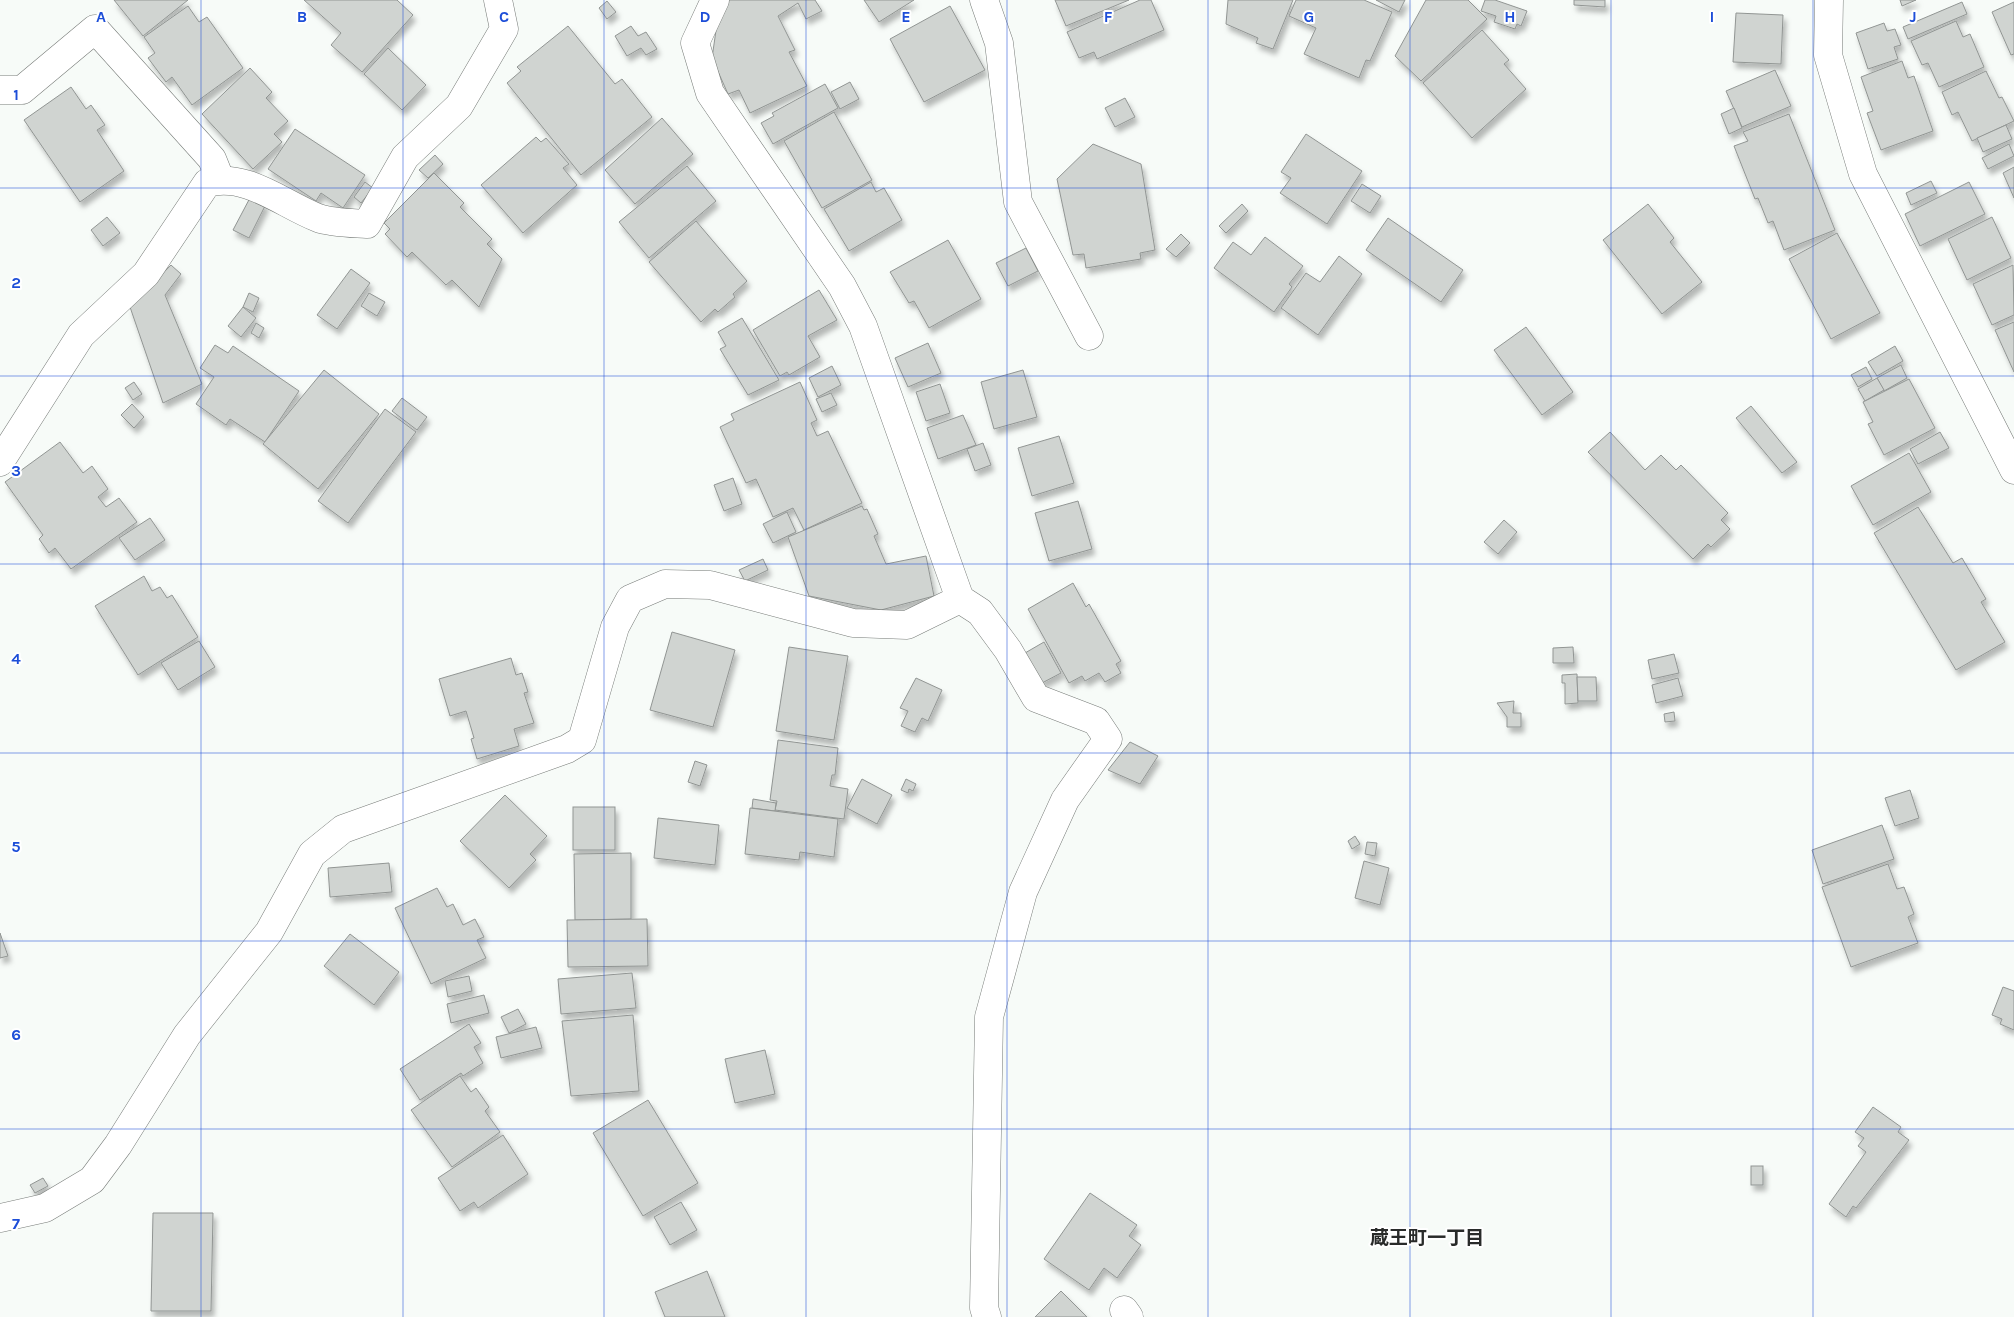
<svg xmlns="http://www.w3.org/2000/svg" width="2014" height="1317" font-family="Karla,'Noto Sans JP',sans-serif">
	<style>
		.building { fill: #d0d4d1; stroke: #919593; filter: url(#shadow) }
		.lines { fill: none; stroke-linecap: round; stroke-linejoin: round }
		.street-casing { stroke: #787c79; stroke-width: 29 }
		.street { stroke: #fff; stroke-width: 28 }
		.grid { fill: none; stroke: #1d4ed8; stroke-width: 1; stroke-opacity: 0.55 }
		.labels { text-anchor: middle; stroke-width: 4; stroke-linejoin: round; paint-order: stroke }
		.neighbourhood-label { font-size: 19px; font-weight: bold; fill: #292b2a; stroke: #fff }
		.grid-label { font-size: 16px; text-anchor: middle; font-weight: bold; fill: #1d4ed8; stroke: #fff; stroke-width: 4; stroke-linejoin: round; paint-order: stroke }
	</style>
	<defs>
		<filter id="shadow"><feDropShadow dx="3" dy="5.5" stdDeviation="2.5" flood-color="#0004"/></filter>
	</defs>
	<rect width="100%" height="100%" fill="#f7fbf8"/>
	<g class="building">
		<path d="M 114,0 L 188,0 L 143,36 Z"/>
		<path d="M 304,0 L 397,0 L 413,15 L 362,72 L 331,45 L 341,33 Z"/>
		<path d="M 724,0 L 815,0 L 822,11 L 806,19 L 798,3 L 778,16 L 795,50 L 789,52 L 807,86 L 750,113 L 739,90 L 728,94 L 712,58 L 720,3 Z"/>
		<path d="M 864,0 L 914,0 L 879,22 Z"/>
		<path d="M 1055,0 L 1129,0 L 1066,26 Z"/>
		<path d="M 1140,0 L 1151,0 L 1164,30 L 1097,59 L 1094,52 L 1079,58 L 1067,32 Z"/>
		<path d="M 1228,0 L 1293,0 L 1273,49 L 1256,43 L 1258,38 L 1226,24 Z"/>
		<path d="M 1296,0 L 1364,0 L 1392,12 L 1370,61 L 1366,60 L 1359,78 L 1304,54 L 1316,28 L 1289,16 Z"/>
		<path d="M 1376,0 L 1405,0 L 1399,12 Z"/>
		<path d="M 1426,0 L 1468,0 L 1487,19 L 1421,81 L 1395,56 Z"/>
		<path d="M 1485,0 L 1495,0 L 1527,11 L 1521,26 L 1517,24 L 1515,29 L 1494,22 L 1496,16 L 1481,11 Z"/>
		<path d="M 1574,0 L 1605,0 L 1605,7 L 1574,5 Z"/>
		<path d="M 1900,0 L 1916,0 L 1902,6 Z"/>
		<path d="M 607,1 L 616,12 L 607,19 L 599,8 Z"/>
		<path d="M 1962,2 L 1967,14 L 1908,39 L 1903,27 Z"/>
		<path d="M 2014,2 L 2014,54 L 2011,55 L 1992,12 Z"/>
		<path d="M 188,6 L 199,22 L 207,17 L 243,68 L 192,105 L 172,77 L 166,82 L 148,58 L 155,53 L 144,37 Z"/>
		<path d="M 950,6 L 985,70 L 924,102 L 890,39 Z"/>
		<path d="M 1736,13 L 1783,15 L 1781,64 L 1733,62 Z"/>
		<path d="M 1956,21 L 1963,37 L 1970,34 L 1984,67 L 1939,87 L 1928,63 L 1922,65 L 1911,41 Z"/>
		<path d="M 1884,23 L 1887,31 L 1895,29 L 1901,45 L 1894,47 L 1898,59 L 1868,69 L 1856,33 Z"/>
		<path d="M 568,26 L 615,84 L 622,79 L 652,117 L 581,175 L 507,83 L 521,71 L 517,67 Z"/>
		<path d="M 631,26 L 638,36 L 646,32 L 657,49 L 646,55 L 641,48 L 627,56 L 615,36 Z"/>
		<path d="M 1482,30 L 1509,60 L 1504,64 L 1526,89 L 1472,138 L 1423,83 Z"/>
		<path d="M 388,48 L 426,85 L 402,110 L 364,74 Z"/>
		<path d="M 1902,61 L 1908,78 L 1914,76 L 1933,131 L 1881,150 L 1867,113 L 1873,111 L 1861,77 Z"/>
		<path d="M 250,68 L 272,92 L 266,98 L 288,121 L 274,134 L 282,142 L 253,169 L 202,114 Z"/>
		<path d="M 1775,70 L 1791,106 L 1742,127 L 1726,91 Z"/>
		<path d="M 1986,71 L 1999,98 L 2002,97 L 2014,121 L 1972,141 L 1958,112 L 1952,115 L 1942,92 Z"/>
		<path d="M 850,82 L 859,99 L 840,109 L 831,92 Z"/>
		<path d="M 825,84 L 838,108 L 773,144 L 761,123 L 774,116 L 772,113 Z"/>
		<path d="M 71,87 L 86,109 L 91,105 L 105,125 L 97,130 L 124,171 L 80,202 L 24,120 Z"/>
		<path d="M 1125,98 L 1135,117 L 1115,127 L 1105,108 Z"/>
		<path d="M 1734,108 L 1742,128 L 1729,134 L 1721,114 Z"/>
		<path d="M 834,112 L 872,180 L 822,208 L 784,141 Z"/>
		<path d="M 1789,114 L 1835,230 L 1784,250 L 1773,221 L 1768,223 L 1758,198 L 1755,199 L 1734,146 L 1748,141 L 1743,132 Z"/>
		<path d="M 662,118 L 693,154 L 635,204 L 605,170 Z"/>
		<path d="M 2006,125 L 2012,139 L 1983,152 L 1977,138 Z"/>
		<path d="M 295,129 L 365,175 L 343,208 L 321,193 L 316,201 L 268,169 Z"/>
		<path d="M 1306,134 L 1362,171 L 1327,224 L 1280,193 L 1291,178 L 1281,172 Z"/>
		<path d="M 536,137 L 541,142 L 546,138 L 569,164 L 563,168 L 577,185 L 523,233 L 481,185 Z"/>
		<path d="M 1093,144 L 1141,164 L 1155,250 L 1140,253 L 1141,259 L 1086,268 L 1084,254 L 1073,255 L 1057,179 Z"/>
		<path d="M 2009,144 L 2014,156 L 1988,169 L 1982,158 Z"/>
		<path d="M 435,155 L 443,164 L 428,178 L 419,170 Z"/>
		<path d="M 687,166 L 716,201 L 649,258 L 619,222 Z"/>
		<path d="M 2014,167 L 2014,198 L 2003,173 Z"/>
		<path d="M 434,173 L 464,203 L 460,207 L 492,239 L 487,244 L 502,259 L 479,307 L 452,280 L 446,285 L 412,252 L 407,257 L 385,234 L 390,229 L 384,223 Z"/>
		<path d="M 1931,181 L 1937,193 L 1911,205 L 1906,193 Z"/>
		<path d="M 365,182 L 373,188 L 361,203 L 354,197 Z"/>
		<path d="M 871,182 L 876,192 L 884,188 L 902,220 L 849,251 L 824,209 Z"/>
		<path d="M 1969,182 L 1985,214 L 1920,246 L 1905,214 Z"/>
		<path d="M 1362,184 L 1381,196 L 1370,213 L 1351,201 Z"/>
		<path d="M 251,196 L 266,204 L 249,238 L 233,230 Z"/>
		<path d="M 1242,204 L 1248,211 L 1226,233 L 1219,226 Z"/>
		<path d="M 1648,204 L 1674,238 L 1670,242 L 1702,282 L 1662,314 L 1603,240 Z"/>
		<path d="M 107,217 L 120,233 L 103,246 L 91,230 Z"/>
		<path d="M 1992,217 L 2011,258 L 1967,280 L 1948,239 Z"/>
		<path d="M 1388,218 L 1463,270 L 1441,302 L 1366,250 Z"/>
		<path d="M 696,221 L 747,281 L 733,294 L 735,297 L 718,312 L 715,309 L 701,322 L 649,262 Z"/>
		<path d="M 1837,233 L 1880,313 L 1831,339 L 1789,259 Z"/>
		<path d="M 1181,234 L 1190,243 L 1176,257 L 1166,249 Z"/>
		<path d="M 1265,237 L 1303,266 L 1289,284 L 1292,287 L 1274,312 L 1214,268 L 1233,242 L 1251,255 Z"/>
		<path d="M 948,240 L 981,299 L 929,328 L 914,301 L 909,303 L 890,272 Z"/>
		<path d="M 1026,248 L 1038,271 L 1008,286 L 996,263 Z"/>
		<path d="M 1339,256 L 1362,274 L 1318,335 L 1281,308 L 1306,273 L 1320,282 Z"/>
		<path d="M 171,265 L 181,274 L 165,295 L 202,384 L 163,403 L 130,307 Z"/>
		<path d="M 2013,265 L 2014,315 L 1992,325 L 1973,284 Z"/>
		<path d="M 351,269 L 370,283 L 337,329 L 317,315 Z"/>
		<path d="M 819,290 L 837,320 L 808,336 L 820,357 L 789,375 L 787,372 L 780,376 L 753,330 Z"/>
		<path d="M 249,293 L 259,298 L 253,312 L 243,307 Z"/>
		<path d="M 369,293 L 385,302 L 377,316 L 361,306 Z"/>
		<path d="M 243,307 L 256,318 L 241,337 L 228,326 Z"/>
		<path d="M 742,318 L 779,380 L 748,395 L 720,349 L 726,346 L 718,332 Z"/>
		<path d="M 2014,322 L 2014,372 L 1995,330 Z"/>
		<path d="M 256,323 L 264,328 L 259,338 L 251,333 Z"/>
		<path d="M 1526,327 L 1573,392 L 1542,415 L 1494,350 Z"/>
		<path d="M 928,343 L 941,373 L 908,387 L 895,358 Z"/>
		<path d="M 215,345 L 228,353 L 233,346 L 299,391 L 265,442 L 230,419 L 226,425 L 196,404 L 214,377 L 200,368 Z"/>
		<path d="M 1895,346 L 1903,361 L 1877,376 L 1868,362 Z"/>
		<path d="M 1901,365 L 1907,378 L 1884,391 L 1877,378 Z"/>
		<path d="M 832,366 L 841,385 L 818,397 L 809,378 Z"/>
		<path d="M 1866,367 L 1872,379 L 1858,387 L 1851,375 Z"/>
		<path d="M 324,370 L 379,414 L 318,489 L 263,444 Z"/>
		<path d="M 1023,370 L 1037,417 L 994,429 L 981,382 Z"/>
		<path d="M 1877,378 L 1884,390 L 1865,401 L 1858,389 Z"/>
		<path d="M 1909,379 L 1935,428 L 1884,455 L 1868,424 L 1873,422 L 1863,402 Z"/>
		<path d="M 134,382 L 142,394 L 133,400 L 125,388 Z"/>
		<path d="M 800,382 L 817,420 L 811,423 L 817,436 L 828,431 L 862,503 L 804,530 L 793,508 L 773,517 L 756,479 L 746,483 L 720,427 L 734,420 L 731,414 Z"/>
		<path d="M 940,384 L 950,413 L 926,421 L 916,392 Z"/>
		<path d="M 831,393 L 837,405 L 822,412 L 816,399 Z"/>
		<path d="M 402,398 L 427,417 L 417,430 L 392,411 Z"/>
		<path d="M 132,404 L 144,417 L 134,428 L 121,415 Z"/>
		<path d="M 1751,406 L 1797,462 L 1782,473 L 1736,418 Z"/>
		<path d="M 385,409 L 416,432 L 348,523 L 318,501 Z"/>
		<path d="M 963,415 L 976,445 L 938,459 L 927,428 Z"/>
		<path d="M 1610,432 L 1645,470 L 1661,455 L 1676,470 L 1681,465 L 1728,513 L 1721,520 L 1730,529 L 1711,547 L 1708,544 L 1693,559 L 1588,452 Z"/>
		<path d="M 1940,432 L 1949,448 L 1918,464 L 1910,449 Z"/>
		<path d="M 1059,436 L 1074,483 L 1032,496 L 1018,448 Z"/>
		<path d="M 60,442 L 83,473 L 92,466 L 108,489 L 98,497 L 106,507 L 119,498 L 137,522 L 71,569 L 55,548 L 49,553 L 39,539 L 43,535 L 5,482 Z"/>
		<path d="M 983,443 L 991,465 L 975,471 L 967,449 Z"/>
		<path d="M 1909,453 L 1931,492 L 1873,525 L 1851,486 Z"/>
		<path d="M 733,478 L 742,504 L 724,511 L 714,485 Z"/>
		<path d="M 1078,501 L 1092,549 L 1049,561 L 1035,513 Z"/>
		<path d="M 862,506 L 864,510 L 867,509 L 878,534 L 874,536 L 886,564 L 926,556 L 934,596 L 881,610 L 809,596 L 788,537 Z"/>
		<path d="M 1918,507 L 1953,563 L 1962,558 L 1986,599 L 1981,602 L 2005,642 L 1956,670 L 1874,533 Z"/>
		<path d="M 787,512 L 796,532 L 773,543 L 763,524 Z"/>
		<path d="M 150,518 L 165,540 L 135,560 L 119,538 Z"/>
		<path d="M 1504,520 L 1517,532 L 1498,554 L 1484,542 Z"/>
		<path d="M 763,559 L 768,570 L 745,581 L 739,570 Z"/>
		<path d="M 144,576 L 152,591 L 160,587 L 167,598 L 172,595 L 198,637 L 138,675 L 95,606 Z"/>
		<path d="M 1073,583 L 1086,607 L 1089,604 L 1121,661 L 1116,664 L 1121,673 L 1105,682 L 1099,673 L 1085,681 L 1082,676 L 1069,683 L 1028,609 Z"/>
		<path d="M 672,632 L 735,650 L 713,727 L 650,710 Z"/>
		<path d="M 199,641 L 215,667 L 178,690 L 161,663 Z"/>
		<path d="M 1044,642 L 1061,673 L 1042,683 L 1025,653 Z"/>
		<path d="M 789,647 L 848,656 L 834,740 L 776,731 Z"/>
		<path d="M 1573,647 L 1574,663 L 1553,663 L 1553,648 Z"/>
		<path d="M 1674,654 L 1679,673 L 1652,679 L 1648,660 Z"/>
		<path d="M 511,658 L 516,675 L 522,673 L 528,692 L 524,693 L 534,723 L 514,729 L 519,746 L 477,759 L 471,739 L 474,738 L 466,711 L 450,716 L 439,679 Z"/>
		<path d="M 1577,674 L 1578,703 L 1565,704 L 1565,683 L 1562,683 L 1562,675 Z"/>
		<path d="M 1577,677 L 1596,677 L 1597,701 L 1578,701 Z"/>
		<path d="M 916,678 L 942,690 L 928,721 L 922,718 L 915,732 L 901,726 L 908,711 L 900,708 Z"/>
		<path d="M 1678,678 L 1683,696 L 1656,703 L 1652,685 Z"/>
		<path d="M 1514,701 L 1513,713 L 1521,713 L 1521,727 L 1507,727 L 1507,717 L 1497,703 Z"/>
		<path d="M 1674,712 L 1675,721 L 1665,722 L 1664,714 Z"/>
		<path d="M 778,740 L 838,748 L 835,775 L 832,775 L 830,786 L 848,789 L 844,819 L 775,810 L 777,801 L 770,800 Z"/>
		<path d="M 1130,742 L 1158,756 L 1140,784 L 1108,770 Z"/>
		<path d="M 695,761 L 707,765 L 700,786 L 688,782 Z"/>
		<path d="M 862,779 L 892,795 L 877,824 L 847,808 Z"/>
		<path d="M 906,779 L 916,784 L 913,791 L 909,789 L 908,793 L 901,790 Z"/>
		<path d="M 1910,790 L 1919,818 L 1895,826 L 1885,798 Z"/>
		<path d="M 505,795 L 547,836 L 530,854 L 536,860 L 509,888 L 460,841 Z"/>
		<path d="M 753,799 L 776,803 L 775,811 L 752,808 Z"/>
		<rect x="573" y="807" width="42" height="43"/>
		<path d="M 750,808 L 838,819 L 834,857 L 800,852 L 799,860 L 745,854 Z"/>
		<path d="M 658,818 L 719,825 L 715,865 L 654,858 Z"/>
		<path d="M 1882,825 L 1894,859 L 1823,884 L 1812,850 Z"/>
		<path d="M 1355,836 L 1360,844 L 1352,849 L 1348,841 Z"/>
		<path d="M 1367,842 L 1377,843 L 1375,856 L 1365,854 Z"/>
		<path d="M 631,853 L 631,919 L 575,920 L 574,854 Z"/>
		<path d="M 1364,861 L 1389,868 L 1380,905 L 1355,898 Z"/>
		<path d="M 389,863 L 392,892 L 330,897 L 328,868 Z"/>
		<path d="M 1888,864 L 1897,889 L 1904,887 L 1914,914 L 1908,917 L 1918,943 L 1851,967 L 1822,887 Z"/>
		<path d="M 437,888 L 447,907 L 453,904 L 463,925 L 475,919 L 484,937 L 477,940 L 486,958 L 431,984 L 395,908 Z"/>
		<path d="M 647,919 L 648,966 L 568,967 L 567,920 Z"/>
		<path d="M 0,933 L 8,956 L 0,958 Z"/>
		<path d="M 350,934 L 399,972 L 374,1005 L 324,966 Z"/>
		<path d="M 632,973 L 636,1008 L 561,1014 L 558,979 Z"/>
		<path d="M 469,976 L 472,991 L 448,997 L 445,981 Z"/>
		<path d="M 2003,987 L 2014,991 L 2014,1030 L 2000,1024 L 2002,1019 L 1992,1015 Z"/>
		<path d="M 484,995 L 489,1013 L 451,1023 L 447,1004 Z"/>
		<path d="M 518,1009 L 526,1024 L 509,1033 L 501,1017 Z"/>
		<path d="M 633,1015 L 639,1091 L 571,1096 L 562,1021 Z"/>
		<path d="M 469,1024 L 481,1043 L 474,1047 L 483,1063 L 463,1076 L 461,1073 L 420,1100 L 400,1069 Z"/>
		<path d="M 536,1027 L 542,1048 L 501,1058 L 496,1037 Z"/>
		<path d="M 765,1050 L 775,1094 L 735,1103 L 725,1059 Z"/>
		<path d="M 460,1076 L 471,1092 L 476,1088 L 489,1107 L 485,1111 L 500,1132 L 452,1167 L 411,1110 Z"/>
		<path d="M 648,1100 L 698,1183 L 643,1216 L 593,1133 Z"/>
		<path d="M 1873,1107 L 1901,1127 L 1898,1132 L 1909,1140 L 1856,1208 L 1853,1206 L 1846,1217 L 1829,1204 L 1866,1152 L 1858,1146 L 1864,1138 L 1855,1132 Z"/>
		<path d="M 503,1135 L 528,1174 L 478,1208 L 474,1202 L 460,1211 L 438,1178 Z"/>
		<rect x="1751" y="1166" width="12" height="19"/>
		<path d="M 43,1178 L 48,1186 L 35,1193 L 30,1185 Z"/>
		<path d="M 1090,1193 L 1137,1225 L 1129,1236 L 1141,1245 L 1117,1278 L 1104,1268 L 1089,1290 L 1044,1259 Z"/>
		<path d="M 681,1202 L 697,1230 L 670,1245 L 654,1217 Z"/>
		<path d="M 153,1213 L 213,1213 L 211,1311 L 151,1311 Z"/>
		<path d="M 707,1271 L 725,1317 L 665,1317 L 655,1292 Z"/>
		<path d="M 1061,1291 L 1087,1317 L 1035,1317 Z"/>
	</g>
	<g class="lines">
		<g class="street-casing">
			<g id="street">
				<path d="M 715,0 L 695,43 L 710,93 L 842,286 L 863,326 L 960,599"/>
				<path d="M 984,0 L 999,43 L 1018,202 L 1089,336"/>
				<path d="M 1829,0 L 1828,55 L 1863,174 L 2014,470"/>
				<path d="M 0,90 L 22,90 L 95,29 L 212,159 L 220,179"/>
				<path d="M 0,462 L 81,335 L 146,274 L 207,183 C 247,172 282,204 318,218 C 332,223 352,223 367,224 L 405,157 L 459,106 L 504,29 L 498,0"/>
				<path d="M 0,1218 L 45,1208 L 92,1180 L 118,1145 L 187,1035 L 269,932 L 312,854 L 343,829 L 567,749 L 582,740 L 615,627 L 630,599 L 665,584 L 710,585 L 853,623 L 907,625 L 960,599 L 980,612 L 1008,650 L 1036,698 L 1096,721 L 1108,739 L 1065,800 L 1023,892 L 989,1017 L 984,1308 L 987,1317"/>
				<path d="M 1124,1310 L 1129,1317"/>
			</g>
		</g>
		<use href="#street" class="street"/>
	</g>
	<path class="grid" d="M 201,0 L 201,1317M 403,0 L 403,1317M 604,0 L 604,1317M 806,0 L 806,1317M 1007,0 L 1007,1317M 1208,0 L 1208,1317M 1410,0 L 1410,1317M 1611,0 L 1611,1317M 1813,0 L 1813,1317M 0,188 L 2014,188M 0,376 L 2014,376M 0,564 L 2014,564M 0,753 L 2014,753M 0,941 L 2014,941M 0,1129 L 2014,1129"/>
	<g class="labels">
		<g class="neighbourhood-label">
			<text x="1427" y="1244">蔵王町一丁目</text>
		</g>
	</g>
	<g class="grid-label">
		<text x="101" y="22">A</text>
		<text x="302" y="22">B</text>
		<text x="504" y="22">C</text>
		<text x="705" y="22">D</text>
		<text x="906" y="22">E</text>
		<text x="1108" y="22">F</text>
		<text x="1309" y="22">G</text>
		<text x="1510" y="22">H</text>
		<text x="1712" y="22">I</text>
		<text x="1913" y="22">J</text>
		<text x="16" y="100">1</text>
		<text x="16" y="288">2</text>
		<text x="16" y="476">3</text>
		<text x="16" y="664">4</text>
		<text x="16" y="852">5</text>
		<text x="16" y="1040">6</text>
		<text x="16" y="1229">7</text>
	</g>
</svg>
